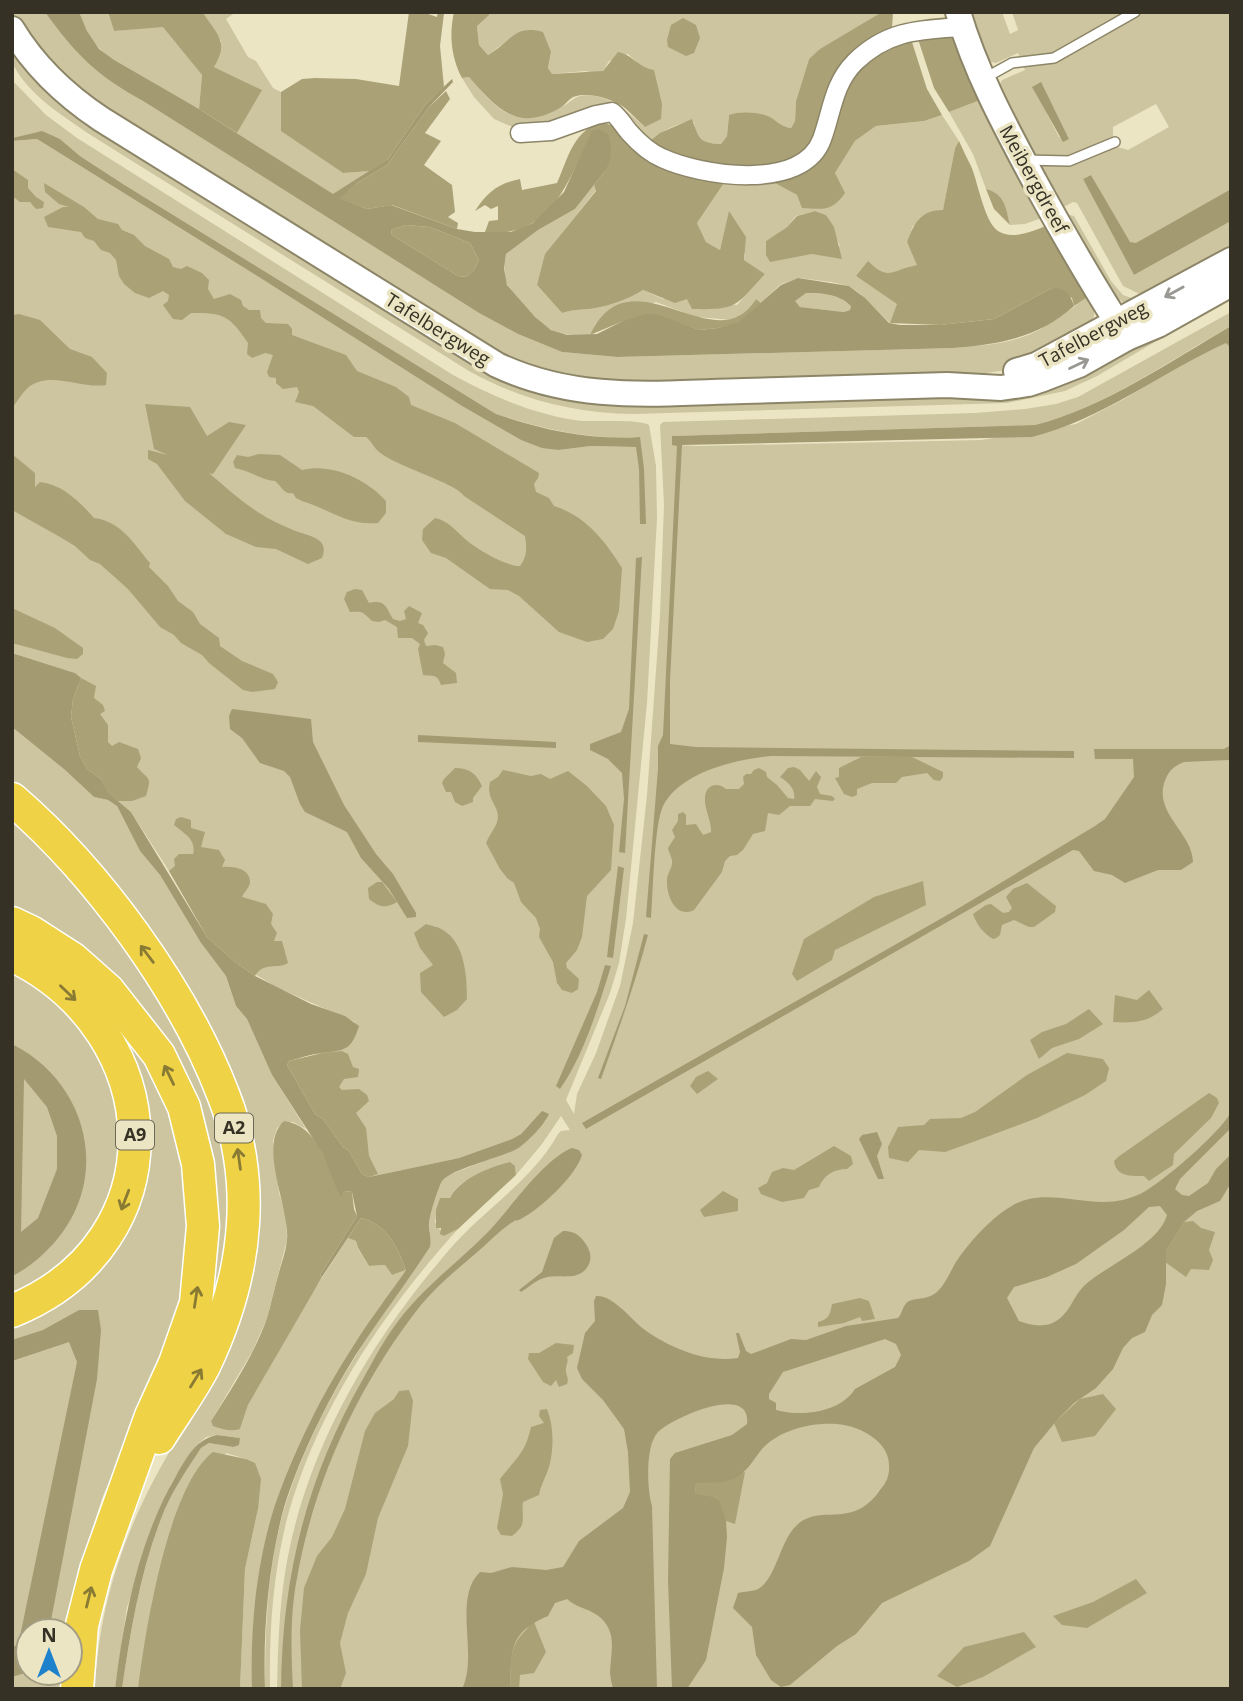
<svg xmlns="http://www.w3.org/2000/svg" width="1243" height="1701" font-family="'Open Sans',sans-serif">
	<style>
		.green { fill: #cdc5a0; fill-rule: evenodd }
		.forest { fill: #aaa177 }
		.water { fill: #a39a71; fill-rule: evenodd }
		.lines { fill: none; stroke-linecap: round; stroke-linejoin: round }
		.lane-casing { stroke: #8c8567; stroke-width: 12 }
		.street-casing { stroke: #8c8567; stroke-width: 21 }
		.secondary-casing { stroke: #8c8567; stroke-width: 28 }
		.highway-casing { stroke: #fff; stroke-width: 35 }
		.lane { stroke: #fff; stroke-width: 9 }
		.street { stroke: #fff; stroke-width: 18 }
		.secondary { stroke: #fff; stroke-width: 24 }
		.highway { stroke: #efd246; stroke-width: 32 }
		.oneway { stroke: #9a9892 }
		.oneway2 { stroke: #897a34 }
		.labels { text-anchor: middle; stroke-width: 7; stroke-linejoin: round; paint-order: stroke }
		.shield { fill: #ece5c4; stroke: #6c6855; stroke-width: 2 }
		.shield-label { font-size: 18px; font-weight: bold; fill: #353225 }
		.street-label { font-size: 19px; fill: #353225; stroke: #ece5c4 }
	</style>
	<rect width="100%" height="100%" fill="#ece5c4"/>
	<g class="green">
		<path d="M 12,12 L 45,12 C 75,54 97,76 143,101 L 479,313 L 518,334 L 562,352 L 617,357 L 954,348 C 976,346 998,345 1020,338 C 1046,330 1068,310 1091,295 C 1096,310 1096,317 1087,331 L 1007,370 L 966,376 L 617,386 L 528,371 L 95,104 L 37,52 Z"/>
		<path d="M 79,12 L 108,12 L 114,31 L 163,26 L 202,75 L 199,109 C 171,93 123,71 101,50 C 90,40 84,26 79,12 Z"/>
		<path d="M 187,12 L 236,12 L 226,19 L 248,57 L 256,61 L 273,88 L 281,92 L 282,131 L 343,173 L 370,171 L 333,195 L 237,133 L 261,90 L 214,67 L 221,41 L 204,14 Z"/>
		<path d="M 489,12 L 882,12 L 809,59 L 796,101 L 795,121 L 791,128 L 784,127 L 777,122 L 729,115 L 727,136 L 721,144 C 703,143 696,141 694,122 C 678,121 659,133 647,143 L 621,112 L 559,124 L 517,129 L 494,119 L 474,97 L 462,78 L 469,77 C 497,110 515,131 560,108 C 575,100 575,93 595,96 C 617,100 628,113 645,127 L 644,69 L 628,54 L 609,61 L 603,71 L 596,73 L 585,71 L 552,74 L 548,68 L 551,52 L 509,39 L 488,55 L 479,45 L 477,26 Z"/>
		<path d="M 966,12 L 1002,12 L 1010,34 L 1018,30 L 1012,12 L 1231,12 L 1231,189 L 1136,244 L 1130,242 L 1125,236 L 1091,175 L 1083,179 L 1134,275 L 1231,221 L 1231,255 L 1150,299 L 1123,286 L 1077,203 L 1073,202 L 1058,210 L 996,93 L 1002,80 L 1025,70 L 1018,53 L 996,63 L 982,60 ZM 1033,87 L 1054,109 L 1069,139 L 1059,137 ZM 1156,104 L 1169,127 L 1128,150 L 1117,147 L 1078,162 L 1113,138 L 1113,127 Z"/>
		<path d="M 12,44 L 24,61 L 507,380 L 988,395 L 1100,363 L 1161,336 L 1160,339 L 1097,376 L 1065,391 L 1007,403 L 633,414 C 574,413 521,400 469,371 L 89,134 C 63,116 29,95 14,66 C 11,60 12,51 12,44 Z"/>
		<path d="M 12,80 L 46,115 L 77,138 L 453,375 C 492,396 530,413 574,420 C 592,423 637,418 649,425 L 656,466 L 657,518 L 647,703 L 626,919 L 619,963 L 610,993 L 566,1100 L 574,1114 L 577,1094 L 596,1053 L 620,986 L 633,923 L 647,795 L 660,615 L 664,504 L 660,425 L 663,422 L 975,413 L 1025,409 L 1056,404 L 1078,397 L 1231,312 L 1231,326 C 1168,361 1106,407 1035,425 L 672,436 L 674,445 L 698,446 L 981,440 L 1076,424 L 1124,399 L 1195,357 L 1231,340 L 1231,1689 L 277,1689 C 278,1648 279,1607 286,1567 C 306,1449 371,1340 449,1250 C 483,1210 532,1181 558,1134 L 561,1131 L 570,1130 L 561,1116 L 542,1144 L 516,1175 L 515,1166 C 492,1170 461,1175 450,1198 L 440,1198 L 435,1222 L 444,1236 L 458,1229 C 384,1311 318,1408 288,1515 C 273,1572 269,1630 270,1689 L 265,1689 C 265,1631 267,1570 283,1513 C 299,1459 325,1405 355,1357 C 378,1319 406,1284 430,1247 C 432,1238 429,1232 429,1223 C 429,1216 439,1183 444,1178 C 446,1177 452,1174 454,1173 L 520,1147 L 546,1120 L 528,1126 L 521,1134 L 512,1139 L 459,1158 L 369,1177 L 297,1082 L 355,1022 L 276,987 L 235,962 L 180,888 L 131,812 L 106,792 L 75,673 L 12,653 L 12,141 L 37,139 L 254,274 L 462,406 L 521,440 L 559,450 L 591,446 L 636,447 L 639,437 C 589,440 544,429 496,414 L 123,184 L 80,156 L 60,139 L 38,132 L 12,138 Z"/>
		<path d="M 983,99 L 1047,216 L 1025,224 L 1010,225 C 1006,209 1003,194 986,189 L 973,154 L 949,112 Z"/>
		<path d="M 942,115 L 959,141 L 955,148 L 943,211 L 913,226 L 907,242 L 918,265 C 908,267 900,271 891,274 C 885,275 865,275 856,276 L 898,304 L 890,323 L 858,292 L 849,286 L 831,282 L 799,278 L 781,284 L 761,303 L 756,299 L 749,311 L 733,320 L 696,317 L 656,302 L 596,323 L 590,335 C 577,335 563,336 552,330 C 539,323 510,294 506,281 C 503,272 505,264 506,254 L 538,230 L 575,209 L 594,185 L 596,190 L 555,242 L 537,285 L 562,313 C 573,309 584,310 596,308 C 612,305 629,299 643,290 L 663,299 L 687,299 L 737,305 L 765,274 L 744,260 L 745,255 L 729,213 L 720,250 L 706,242 L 697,223 L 726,180 L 773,182 L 797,195 L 839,184 L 835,173 L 855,141 L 876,126 L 924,121 ZM 815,211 L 826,215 L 840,246 L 812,254 L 770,261 L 766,241 L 787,227 L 796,216 Z"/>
		<path d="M 1066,214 L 1074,216 L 1111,281 L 1123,295 L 1137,300 L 1126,304 L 1106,291 Z"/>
		<path d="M 806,293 C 822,293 839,294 851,306 L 850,310 L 844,312 L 800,307 L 794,301 L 799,296 Z"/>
		<path d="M 12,727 L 65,770 L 94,797 L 108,800 L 117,806 L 140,851 L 160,875 L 201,943 L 226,976 L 236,1006 L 247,1019 L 272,1075 L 306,1129 L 293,1122 L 284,1122 L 277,1128 L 273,1141 L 279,1193 L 286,1216 L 287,1240 L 267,1318 L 252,1352 L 211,1421 L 240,1429 L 248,1405 L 309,1298 L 348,1238 L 356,1241 L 358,1249 L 369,1266 L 385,1265 L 392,1275 L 406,1270 C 354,1345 302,1421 274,1509 C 256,1566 252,1629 252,1689 L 240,1689 L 245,1569 L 258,1509 L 246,1459 L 226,1453 L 153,1598 L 138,1689 L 122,1689 C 131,1628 141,1566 165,1509 C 174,1488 189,1467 201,1448 L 209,1443 L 233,1447 L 240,1438 L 217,1435 L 206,1437 L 197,1445 L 186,1459 L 171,1484 L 127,1607 L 115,1689 L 95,1689 C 99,1587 138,1496 194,1413 L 249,1136 L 31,797 L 12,782 Z"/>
		<path d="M 12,806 L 51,843 L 197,1043 L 237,1186 L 223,1309 L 129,1437 L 103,1496 L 79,1569 L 65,1631 L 28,1631 L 28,1673 L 62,1673 L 60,1689 L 12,1689 Z"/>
	</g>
	<g class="forest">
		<path d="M 108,12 L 204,14 C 218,36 229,42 214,67 L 262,90 L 237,133 L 199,109 L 202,75 L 163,27 L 114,31 Z"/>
		<path d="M 409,12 L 422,12 L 437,17 L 438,12 L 444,13 L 440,46 L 444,87 L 425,105 L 388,159 L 370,171 L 343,173 L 281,131 L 281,92 L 302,79 L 315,78 L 356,79 L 399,86 Z"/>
		<path d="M 454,12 L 489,12 L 489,15 L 477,26 L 479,45 L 488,55 C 511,42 514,24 543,32 L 551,52 L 548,68 L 552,74 L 603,71 L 618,52 C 633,55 639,68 654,70 L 662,104 L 661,119 L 645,127 C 638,121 632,114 625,108 C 614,99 587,91 573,97 C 568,100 565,105 560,108 C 517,133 496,108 469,77 L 462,78 C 451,57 449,35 454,12 Z"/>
		<path d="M 882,12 L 893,12 L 892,29 L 863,47 L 817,137 L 800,158 L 762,169 L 695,164 L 647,143 L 660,133 L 692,119 C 699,138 698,143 721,144 L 727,136 L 729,115 C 740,111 759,112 770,117 C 778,122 782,127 791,128 L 795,121 L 796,101 L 809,59 L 820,49 Z"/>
		<path d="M 683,18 L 696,25 L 700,38 L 694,53 L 686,56 L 668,47 L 667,40 L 671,25 Z"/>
		<path d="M 955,33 L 983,99 L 949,112 L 934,88 L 917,36 Z"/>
		<path d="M 911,39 L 927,89 L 942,115 L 924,121 L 876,126 L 855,141 L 835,173 L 845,193 C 832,212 823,209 802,208 L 797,195 L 773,182 L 811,163 L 853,74 L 884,48 Z"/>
		<path d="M 446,91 L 450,99 L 425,133 L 441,141 L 424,165 L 452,185 L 455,212 L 448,217 L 458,223 L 457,229 L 392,205 L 367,209 L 339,198 L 357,183 L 387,165 L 429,107 Z"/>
		<path d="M 605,123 L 613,126 L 636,150 L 726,180 L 697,223 L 706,242 L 720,250 L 729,211 L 746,237 L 744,260 L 765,274 C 735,307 738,310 692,309 L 687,299 L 675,303 L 643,290 C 629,299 612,305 596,308 C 584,310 574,309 562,313 L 537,285 L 545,254 L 596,191 L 594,185 L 605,171 L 585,148 C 568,182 553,222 512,231 C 504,233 494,232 485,232 L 489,221 L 498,220 L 498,206 L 491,209 L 485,205 L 475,211 C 487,192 499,183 520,179 L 522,190 L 557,183 C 568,159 574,126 605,123 Z"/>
		<path d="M 959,141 C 963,150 967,158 971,166 C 978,182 984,221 998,231 C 1013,241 1036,230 1050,224 L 1091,295 L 1074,306 L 1072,298 L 1052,288 L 994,319 L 940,325 L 890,323 L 897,304 L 856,276 L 868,261 C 889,282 891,270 917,265 L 907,242 C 914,223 921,210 943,210 L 955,148 Z"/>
		<path d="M 12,169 L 28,180 L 28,188 L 36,197 L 44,202 L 43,208 L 36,209 L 30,202 L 20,202 L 12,196 Z"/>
		<path d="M 44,183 L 84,207 L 98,219 L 118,224 L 122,230 L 134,235 L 145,246 L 169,259 L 173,267 L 181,269 L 187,266 L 202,273 L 209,280 L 208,289 L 214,299 L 230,294 L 241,300 L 243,306 L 249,310 L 260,310 L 261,318 L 266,323 L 288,324 L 292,329 L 292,335 L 346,355 L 357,371 L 396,387 L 409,397 L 411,405 L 455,423 L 539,473 L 538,478 L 534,484 L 536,492 L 549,498 L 554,506 C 586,516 605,541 622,568 L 619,611 L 613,629 L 603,639 L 587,642 L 559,632 L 519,596 L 508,590 L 490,589 L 446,558 L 431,553 L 422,540 L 423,529 L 435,518 C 450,521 458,534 470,543 C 482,552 506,566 520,566 C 527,557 527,548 525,536 L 464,496 C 457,483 391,465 377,450 C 373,446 371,441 366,437 L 354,437 L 313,406 L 295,402 L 299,392 L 297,387 L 283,389 L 276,383 L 276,378 L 269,377 L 267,372 L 273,355 L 265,353 L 252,358 L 247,354 L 248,343 C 229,315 224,313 191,313 L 182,320 L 173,319 L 163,305 L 168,301 L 169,295 L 163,291 L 149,298 L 135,293 L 124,284 L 119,276 L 116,260 L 110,253 L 101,250 L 94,241 L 85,238 L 81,232 L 48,227 L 44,217 L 63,207 L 69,207 L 59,204 L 45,192 Z"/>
		<path d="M 986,189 C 1005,194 1006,208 1010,225 L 994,209 Z"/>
		<path d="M 815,211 L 826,215 L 834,227 L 842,259 L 812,254 L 770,262 L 766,255 L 766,241 L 787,227 L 797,216 Z"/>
		<path d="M 406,225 L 430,227 L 470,243 L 479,260 L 474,270 L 466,277 L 458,276 L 392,235 L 391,230 Z"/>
		<path d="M 756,299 L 761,303 L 739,323 L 718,328 L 700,330 L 656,315 L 621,322 L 590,335 C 631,248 716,365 756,299 Z"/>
		<path d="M 19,314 L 40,320 L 70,349 L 92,357 L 107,373 L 106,385 C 81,389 52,371 30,386 C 23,391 17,402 12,408 L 12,315 Z"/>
		<path d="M 145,404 L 190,407 L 207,436 L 229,422 L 246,425 L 213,474 L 209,473 C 237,497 256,515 291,529 C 299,533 316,536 321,542 C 325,547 324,553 322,558 L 308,564 L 276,549 L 256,547 L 226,534 L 185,501 L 157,464 L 148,459 L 148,450 L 168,455 L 154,449 Z"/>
		<path d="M 12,454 L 35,473 L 35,487 L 40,482 C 62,484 80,502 94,518 C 121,521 134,544 150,563 L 149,567 L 168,586 L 178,601 L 193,612 L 200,624 L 219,638 L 220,646 L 242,661 L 273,674 L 278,682 L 275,689 L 252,692 L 243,690 L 209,663 L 202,655 L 181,643 L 174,635 L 160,627 L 128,589 L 100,564 L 90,560 L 75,546 L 60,537 L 12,510 Z"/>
		<path d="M 259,454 L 280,455 L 302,470 C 332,463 366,479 386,501 L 386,513 L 378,523 C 348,526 329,509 302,501 L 296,498 L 293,493 C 284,495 281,486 275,481 C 261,480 251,471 235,468 L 233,462 L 237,455 L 248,457 Z"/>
		<path d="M 355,589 L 362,590 L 369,603 C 386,599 386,608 393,619 L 400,621 L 406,619 L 404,611 L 409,606 L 422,613 L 418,623 L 423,625 L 428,633 L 424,640 L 426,646 L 435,645 L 443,647 L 445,654 L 443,663 L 456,673 L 457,683 L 441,685 C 437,673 433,677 423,675 L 418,649 L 420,644 L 412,638 L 398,638 L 397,627 L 385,620 L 379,622 L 372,621 C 362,612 365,611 350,612 L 344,599 L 347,592 Z"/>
		<path d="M 12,608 L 55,628 L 83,648 L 83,654 L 77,659 L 67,658 L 12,643 Z"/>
		<path d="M 81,678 L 96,686 L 94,698 L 103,705 L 105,711 L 100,714 L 108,725 L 108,742 L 112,746 L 119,742 L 138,749 L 141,758 L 137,767 C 149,781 152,775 146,796 L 132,801 L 118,801 L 106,792 L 101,779 L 87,769 L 80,756 L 71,717 L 73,699 Z"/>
		<path d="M 861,757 L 912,757 L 943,772 L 943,777 L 940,781 L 934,780 L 927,773 L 902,777 L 896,783 L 872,783 L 857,789 L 857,795 L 852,797 L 844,794 L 835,778 L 839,777 L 839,768 Z"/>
		<path d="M 794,767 L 800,770 L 809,781 L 816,771 L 821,777 L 817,787 L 820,794 L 832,796 L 835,799 L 833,801 L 815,799 L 810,806 L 790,806 L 779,815 L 768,813 L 765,831 L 753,834 L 743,850 L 737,855 L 730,856 L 725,861 L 722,872 L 694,910 C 676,919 666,896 667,880 C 667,874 671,870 672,864 C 673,858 669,854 668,848 L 675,837 L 672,830 L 678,821 L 678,814 L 683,812 L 686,815 L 686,825 L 696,824 L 703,835 L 711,832 C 712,822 704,809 705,797 C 706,784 718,782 726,789 L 739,789 L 744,784 L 743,777 L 746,774 L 751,774 L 754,770 L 759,768 L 766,772 L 767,777 L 777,785 L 788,798 L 794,799 C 796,789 788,782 780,777 L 788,768 Z"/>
		<path d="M 455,768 C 469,768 476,773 482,786 L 473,798 L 473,802 L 462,806 L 455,802 L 451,792 L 446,792 L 442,783 L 444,779 Z"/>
		<path d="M 503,770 L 531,776 L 541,774 L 550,779 L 568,771 L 587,786 L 606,806 L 614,825 L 611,870 L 587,896 L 582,937 L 577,950 L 566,963 L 567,968 L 579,979 L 578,989 L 572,993 L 562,990 L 557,983 L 553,962 L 539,937 L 540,929 L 536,918 L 521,902 L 514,883 L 507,878 L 500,869 L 486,843 C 490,833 498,826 498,816 C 497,803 486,799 490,782 L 498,777 Z"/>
		<path d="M 181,817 L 191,820 L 191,828 L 205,832 L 201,847 L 219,850 L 225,860 L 222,867 C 232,866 250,868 250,882 C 250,887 244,892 242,897 L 266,904 L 273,914 L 271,924 L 277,933 L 274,941 L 282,941 L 288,963 C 276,970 264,961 255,976 L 235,962 L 207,937 L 169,871 L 175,866 L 174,859 L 179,854 L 193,854 C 197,839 183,833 174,825 L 176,819 Z"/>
		<path d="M 923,881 L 926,905 L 835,950 L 832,960 L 797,981 L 792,974 L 804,939 L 874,897 Z"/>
		<path d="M 377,882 L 382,882 L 397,902 C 385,909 379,907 369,899 L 368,888 Z"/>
		<path d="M 1027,883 L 1056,906 L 1055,912 L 1034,927 L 1029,927 L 1014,920 L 1002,925 C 1000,933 1002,937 993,939 C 983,933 977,925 973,914 L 986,905 L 991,904 L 1003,913 L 1009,912 L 1012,908 L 1006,897 L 1013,889 Z"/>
		<path d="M 426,924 C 431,926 439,927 443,930 C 465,943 467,977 467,999 L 457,1010 L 444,1017 L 421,992 L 420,973 L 433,965 L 420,948 L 414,933 Z"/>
		<path d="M 1149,990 L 1163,1009 C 1147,1023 1133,1023 1113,1022 L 1115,995 L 1137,1000 Z"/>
		<path d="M 1089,1009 L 1103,1024 L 1079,1039 L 1052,1048 L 1039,1059 L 1030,1040 L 1042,1032 L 1066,1024 Z"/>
		<path d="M 342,1051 L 348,1054 L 353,1067 L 359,1069 L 358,1077 L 344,1079 L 339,1087 L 342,1090 L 359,1089 L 367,1095 L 369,1101 L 356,1113 L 366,1128 L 369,1156 L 378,1174 L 369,1177 L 362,1174 L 349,1151 L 343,1147 L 323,1119 L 315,1114 L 287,1065 L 289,1061 L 322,1053 Z"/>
		<path d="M 1067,1053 L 1103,1059 L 1109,1068 L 1106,1081 L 1085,1095 L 1037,1118 L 973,1142 L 945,1152 L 919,1150 L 908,1162 L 889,1158 L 888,1147 L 898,1127 L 924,1125 L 930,1119 L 961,1118 L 975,1112 L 1027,1075 Z"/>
		<path d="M 708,1071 L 718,1079 L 697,1094 L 690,1086 L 696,1077 Z"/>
		<path d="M 1209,1093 L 1217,1098 L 1219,1103 L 1211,1118 L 1174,1154 L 1173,1165 L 1149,1181 L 1144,1176 C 1131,1176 1116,1177 1114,1161 L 1118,1157 Z"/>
		<path d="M 284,1121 C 318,1125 330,1169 340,1196 L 345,1191 L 352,1192 L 354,1209 L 357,1216 L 320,1275 L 322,1277 L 248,1405 L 240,1429 C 231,1432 222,1429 213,1426 L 211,1421 C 232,1388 254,1355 267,1318 C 271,1304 274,1290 278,1276 C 281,1264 286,1252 287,1240 C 290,1208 257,1145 284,1121 Z"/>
		<path d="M 834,1146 L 851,1156 L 853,1164 L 847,1169 C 834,1169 824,1175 819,1187 L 809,1190 L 804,1198 L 782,1202 L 761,1194 L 758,1188 L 767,1183 L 772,1172 L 783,1168 L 794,1170 Z"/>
		<path d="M 510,1162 L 515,1166 L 516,1175 L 458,1229 L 444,1236 L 440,1234 L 441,1228 L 436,1228 L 436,1210 L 440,1198 L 450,1198 C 459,1179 490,1167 510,1162 Z"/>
		<path d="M 723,1191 L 738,1199 L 738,1211 L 704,1217 L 700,1210 Z"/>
		<path d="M 361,1218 C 388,1225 397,1246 406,1270 L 392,1275 L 385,1265 L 369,1266 L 358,1248 L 356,1241 L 348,1238 Z"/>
		<path d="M 1193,1221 L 1201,1228 L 1215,1232 L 1209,1250 L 1213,1260 L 1209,1270 L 1191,1269 L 1186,1277 L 1165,1262 L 1166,1251 L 1184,1222 Z"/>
		<path d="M 860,1298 L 869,1301 L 875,1319 L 862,1321 L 860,1317 L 844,1323 L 818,1327 L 818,1322 C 829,1319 830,1315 832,1304 Z"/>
		<path d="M 556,1343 L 574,1345 L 573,1353 L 567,1357 C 569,1363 565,1366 566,1372 C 567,1378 569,1378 567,1384 L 559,1387 L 556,1380 L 551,1386 L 543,1382 L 528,1359 L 529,1353 L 539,1353 Z"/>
		<path d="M 409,1390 L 413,1401 L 408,1446 L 378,1518 L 366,1574 L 348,1613 L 340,1643 L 346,1673 L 340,1689 L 302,1689 L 300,1630 L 304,1588 L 317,1556 L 332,1537 L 345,1509 L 365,1431 L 375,1413 L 394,1399 L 399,1391 Z"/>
		<path d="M 1103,1394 L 1116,1409 L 1095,1436 L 1062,1442 L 1054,1423 L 1080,1399 Z"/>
		<path d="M 547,1409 C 554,1427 554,1449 549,1467 C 546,1477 541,1484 539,1495 L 523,1502 C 521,1519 528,1524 512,1536 L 501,1535 L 497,1528 L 503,1494 L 500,1479 C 516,1458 525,1454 531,1427 L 544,1423 L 539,1416 L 540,1410 Z"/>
		<path d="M 213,1452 L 246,1459 L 255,1463 L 261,1479 L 258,1509 L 245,1569 L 240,1689 L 138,1689 C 145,1632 168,1486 213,1452 Z"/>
		<path d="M 745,1472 L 735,1524 L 726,1521 L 695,1494 L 696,1482 Z"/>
		<path d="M 1136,1579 L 1147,1593 L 1087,1628 L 1062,1625 L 1053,1616 L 1093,1602 Z"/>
		<path d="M 534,1622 L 546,1652 L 534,1673 L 520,1675 L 519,1689 L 510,1689 C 512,1655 507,1646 534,1622 Z"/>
		<path d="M 1024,1632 L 1036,1647 L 983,1677 L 957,1687 L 937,1676 L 964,1647 Z"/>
	</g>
	<g class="water">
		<path d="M 45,12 L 79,12 L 87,31 L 99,49 L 114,60 L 199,109 L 333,194 L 388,159 L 425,105 L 452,79 L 453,82 L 429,107 L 387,165 L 357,183 L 340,198 L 367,209 L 391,205 L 457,229 L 475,232 L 511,232 L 533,223 L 564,192 L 592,131 L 598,129 L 608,134 L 611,144 L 610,161 L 605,171 L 575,209 L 538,230 L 506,254 L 504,269 L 507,285 L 535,317 L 551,330 L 567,335 L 597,334 L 621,322 L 645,314 L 656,314 L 700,330 L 718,328 L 739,322 L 781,285 L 798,278 L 849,286 L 865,298 L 889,323 L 900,325 L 940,325 L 994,319 L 1052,288 C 1065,288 1070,293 1074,306 C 1039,338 999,344 954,348 L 617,357 L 562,352 L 518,334 L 479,313 L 143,101 C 97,76 75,54 45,12 ZM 406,225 L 430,227 L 470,243 L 479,260 L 474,270 L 466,277 L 458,276 L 392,235 L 391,230 ZM 806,293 C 822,293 839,294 851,306 L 850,310 L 844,312 L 800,307 L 795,301 Z"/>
		<path d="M 1041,82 L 1069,139 L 1063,142 L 1032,87 Z"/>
		<path d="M 42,131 L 60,139 L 80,156 L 123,184 L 496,414 C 543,430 589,440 640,437 L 644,469 L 646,524 L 640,524 L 639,469 L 636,447 L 591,446 L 559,450 L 542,448 L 521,440 L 462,406 L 254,274 L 37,139 L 12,141 L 12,138 Z"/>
		<path d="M 1091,175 L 1130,242 L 1136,243 L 1231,189 L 1231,221 L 1134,275 L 1083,179 Z"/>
		<path d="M 1231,326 L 1231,348 L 1226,343 C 1160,373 1103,419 1032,437 L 682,445 L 670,681 L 670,744 L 696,747 L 1074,751 L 1074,758 L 771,756 C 737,759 680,772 663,806 C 654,825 653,894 651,918 L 646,917 L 658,769 L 658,746 L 663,735 L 677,446 L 672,445 L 672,436 L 1035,425 C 1103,408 1171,361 1231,326 Z"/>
		<path d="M 642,557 L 625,853 L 619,852 L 624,799 L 622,773 L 608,759 L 590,750 L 590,744 L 621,732 L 629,709 L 636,558 Z"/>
		<path d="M 12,653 L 75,673 L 81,678 L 73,699 L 71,717 L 80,756 L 87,769 L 101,779 L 107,792 L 131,812 L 207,937 L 235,962 L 255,976 L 311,1004 L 345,1016 L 359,1026 C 351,1051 345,1050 322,1053 C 311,1054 300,1058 289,1061 L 287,1065 L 315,1114 L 323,1119 L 343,1147 L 349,1151 L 362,1174 L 369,1177 L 459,1158 L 512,1139 L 521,1134 L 542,1111 L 549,1114 C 544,1125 530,1139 520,1147 C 504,1158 447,1169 441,1183 C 437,1192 429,1216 429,1225 C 429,1233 432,1238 430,1247 C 406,1284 379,1319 355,1356 C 327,1401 296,1464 282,1515 C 268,1571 263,1631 265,1689 L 252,1689 C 250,1630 256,1565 274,1508 C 293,1452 322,1394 354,1345 C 370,1319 389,1295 406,1270 C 397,1246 388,1225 361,1218 L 322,1277 L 320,1275 L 357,1216 L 352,1192 L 345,1191 L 340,1197 L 323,1154 L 272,1075 L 247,1019 L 236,1006 L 226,976 L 201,943 L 160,875 L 140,851 L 117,806 L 108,800 L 94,797 L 65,770 L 12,727 Z"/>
		<path d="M 232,709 L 311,719 L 313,742 L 344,805 L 376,854 L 393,874 L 416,913 L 416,917 L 407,918 L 389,889 L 361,858 L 347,832 L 305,812 L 300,804 L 290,777 L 284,771 L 260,763 L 242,738 L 230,729 L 229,716 Z"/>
		<path d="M 418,735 L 556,742 L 556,748 L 418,742 Z"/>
		<path d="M 1231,745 L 1229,760 L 1184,762 C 1176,765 1171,769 1167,776 C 1149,811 1193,832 1193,862 L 1181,870 L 1158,870 L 1125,883 L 1112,875 L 1094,871 L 1079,851 L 1073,850 L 586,1129 L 582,1123 L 949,914 L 1095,826 L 1105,819 L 1134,777 L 1133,759 L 1095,759 L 1094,749 L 1224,749 Z"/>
		<path d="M 618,866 L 624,868 L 613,958 L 607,957 Z"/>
		<path d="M 644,934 L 648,935 C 635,984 618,1031 601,1079 L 598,1078 L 625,1006 Z"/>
		<path d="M 605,965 L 611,966 C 599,1005 584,1055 560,1089 L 556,1086 L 597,992 Z"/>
		<path d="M 12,1044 C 88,1082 112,1178 54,1243 C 42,1256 29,1268 12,1276 ZM 24,1079 L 47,1107 L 57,1136 L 57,1169 L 38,1218 L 21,1232 Z"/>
		<path d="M 1231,1112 L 1231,1128 L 1180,1179 L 1175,1189 L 1182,1195 L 1189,1196 L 1208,1183 L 1216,1169 L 1231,1154 L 1231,1183 L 1220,1201 L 1197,1211 L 1184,1222 L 1166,1251 L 1166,1284 L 1162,1305 L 1152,1315 L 1145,1332 L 1132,1338 L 1123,1348 L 1113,1369 L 1096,1388 L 1074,1403 L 1058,1419 L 1034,1448 L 990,1546 L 969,1561 L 882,1603 L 856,1634 L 837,1646 L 790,1685 L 781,1687 L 771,1680 L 756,1655 L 752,1627 L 733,1608 L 738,1593 C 744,1591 752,1592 758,1589 C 776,1579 780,1541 796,1526 C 820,1502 852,1531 880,1490 C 885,1484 888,1479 889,1471 C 890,1458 886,1448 875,1439 C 864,1430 850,1425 836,1424 C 812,1422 779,1430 762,1449 C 752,1461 748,1472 733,1479 C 721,1484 708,1482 696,1483 L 695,1494 L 713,1497 L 719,1501 L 726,1521 L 727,1537 L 724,1568 L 706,1660 L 687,1689 L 672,1689 L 668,1580 L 670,1459 L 675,1453 L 732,1435 L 747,1424 C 752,1382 672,1418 658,1432 C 645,1445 647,1490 652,1506 L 657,1689 L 613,1689 C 612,1684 610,1677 610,1672 C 611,1650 618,1630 597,1615 C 587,1608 577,1608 567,1599 L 555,1603 L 548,1616 C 508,1633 512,1650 510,1689 L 462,1689 C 479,1656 452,1599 480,1572 L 491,1573 L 512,1567 L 546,1570 L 563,1567 L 579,1541 L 623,1508 L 630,1492 L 628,1452 L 624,1429 L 603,1400 L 582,1379 L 577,1368 L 585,1333 L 595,1321 L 594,1301 L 596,1296 C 614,1295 631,1320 645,1330 C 670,1348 706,1363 738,1358 L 740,1352 L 736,1333 L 739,1333 L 746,1351 L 751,1354 L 791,1339 L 806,1340 L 846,1326 L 898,1318 C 903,1313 902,1305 909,1301 C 920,1297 929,1300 938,1291 C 947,1282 951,1269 958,1259 C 972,1239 993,1216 1015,1204 C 1043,1190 1075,1202 1104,1202 C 1117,1202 1129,1199 1140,1194 C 1161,1184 1221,1132 1231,1112 ZM 1160,1206 L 1167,1215 C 1159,1244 1108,1265 1086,1284 C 1072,1296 1070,1317 1050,1324 C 1039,1327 1030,1325 1019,1321 L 1007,1298 L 1014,1287 L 1047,1277 L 1076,1264 L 1124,1230 L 1149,1207 ZM 885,1339 L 896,1344 L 901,1355 L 895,1367 L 855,1389 C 840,1413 800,1417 776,1410 L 776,1403 L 769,1399 L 769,1394 L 783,1372 Z"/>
		<path d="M 877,1132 L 882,1144 L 877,1156 L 884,1179 L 878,1179 L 859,1139 L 862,1135 Z"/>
		<path d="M 572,1148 L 579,1150 L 582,1155 C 576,1176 540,1209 521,1219 C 512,1223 520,1217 511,1223 C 498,1232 487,1244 475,1254 C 456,1270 437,1286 421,1305 C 360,1382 314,1480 297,1578 C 290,1613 291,1653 293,1689 L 281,1689 C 282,1576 307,1477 363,1379 C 374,1359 385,1338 399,1320 C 424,1287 457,1263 486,1234 C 509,1211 542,1160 572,1148 Z"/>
		<path d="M 563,1231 C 571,1231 577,1233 582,1239 C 588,1246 593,1255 589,1264 C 580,1283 560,1273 544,1278 C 536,1280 528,1288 521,1292 L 519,1290 L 542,1272 L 554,1238 Z"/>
		<path d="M 79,1310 L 98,1310 L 101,1330 L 97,1379 L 49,1631 L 28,1631 L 28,1672 L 12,1677 L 12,1646 L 18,1646 L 77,1362 L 69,1342 L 12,1361 L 12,1340 L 43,1330 Z"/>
		<path d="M 217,1435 L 240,1438 L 239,1445 L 233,1447 L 209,1443 L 201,1448 C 189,1467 174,1488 165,1509 C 141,1566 131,1628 122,1689 L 115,1689 C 124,1615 139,1539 177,1474 C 187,1457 196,1439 217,1435 Z"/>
	</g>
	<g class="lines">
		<g class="lane-casing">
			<g id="lane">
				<path d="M 985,78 L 1012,63 L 1054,58 L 1135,12"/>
				<path d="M 1025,160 L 1069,161 L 1115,142"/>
			</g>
		</g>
		<g class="street-casing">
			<path id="street" d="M 520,133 L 551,131 L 596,115 L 612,112 C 619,117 623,125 629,132 C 638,142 650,153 662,158 C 701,176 803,192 822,139 C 832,112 833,84 855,62 C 888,30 919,30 962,27"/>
		</g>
		<g class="secondary-casing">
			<g id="secondary">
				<path d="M 958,12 C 976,73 1005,126 1035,182 C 1064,235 1094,287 1127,338"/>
				<path d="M 12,29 C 35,67 65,95 101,119 L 497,365 C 578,403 658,393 744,391 C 812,389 879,387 947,385 L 1001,388 L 1028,384 L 1043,379 L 1079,365 L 1127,338 L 1158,325 L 1231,284"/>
				<path d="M 1016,371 L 1036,365 L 1231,260"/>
			</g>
		</g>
		<g class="highway-casing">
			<g id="highway">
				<path d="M 12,799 C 97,872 183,990 223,1094 C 239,1133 246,1182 243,1224 C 240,1273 225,1322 204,1366 C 191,1391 174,1414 159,1438"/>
				<path d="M 12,923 L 31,932 L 73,959 L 108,990 L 159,1055 L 184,1107 L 198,1164 L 203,1226 L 196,1303 L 175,1363 L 151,1416 L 96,1570 L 82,1625 L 77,1689"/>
				<path d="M 12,955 C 170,1031 181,1242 12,1311"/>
			</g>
		</g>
		<use href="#lane" class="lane"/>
		<use href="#street" class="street"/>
		<use href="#secondary" class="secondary"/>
		<use href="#highway" class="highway"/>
	</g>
	<defs><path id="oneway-shaft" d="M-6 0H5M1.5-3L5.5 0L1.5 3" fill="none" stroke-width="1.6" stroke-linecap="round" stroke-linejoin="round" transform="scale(1.75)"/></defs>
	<g class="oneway">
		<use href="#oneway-shaft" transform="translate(1174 292) rotate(151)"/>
		<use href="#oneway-shaft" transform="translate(1079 364) rotate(-25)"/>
	</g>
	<g class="oneway2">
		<use href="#oneway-shaft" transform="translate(147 954) rotate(-127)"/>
		<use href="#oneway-shaft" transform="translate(68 993) rotate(44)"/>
		<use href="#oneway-shaft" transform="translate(169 1075) rotate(-116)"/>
		<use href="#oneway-shaft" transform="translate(239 1159) rotate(-98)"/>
		<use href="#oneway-shaft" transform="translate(125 1200) rotate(111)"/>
		<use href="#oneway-shaft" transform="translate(196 1297) rotate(-81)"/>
		<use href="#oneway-shaft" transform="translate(196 1378) rotate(-58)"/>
		<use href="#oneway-shaft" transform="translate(89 1597) rotate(-76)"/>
	</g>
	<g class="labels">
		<g class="shield">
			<rect x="215" y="1113.5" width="38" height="29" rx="5"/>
			<rect x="116" y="1120.5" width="38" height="29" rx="5"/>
		</g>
		<g class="shield-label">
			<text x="234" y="1134">A2</text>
			<text x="135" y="1141">A9</text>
		</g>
		<g class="street-label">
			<text transform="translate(1034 179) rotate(61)" y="7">Meibergdreef</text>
			<text transform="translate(438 329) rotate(32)" y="7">Tafelbergweg</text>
			<text transform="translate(1093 334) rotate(-28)" y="7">Tafelbergweg</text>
		</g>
	</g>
	<rect width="1243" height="1701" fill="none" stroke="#353225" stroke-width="28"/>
	<g transform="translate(49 1652)"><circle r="33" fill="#ece5c4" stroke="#a39d84" stroke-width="2"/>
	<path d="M0-5L12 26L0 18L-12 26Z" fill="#1e81cc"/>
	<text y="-10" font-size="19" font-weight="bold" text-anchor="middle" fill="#353225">N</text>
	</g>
</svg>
